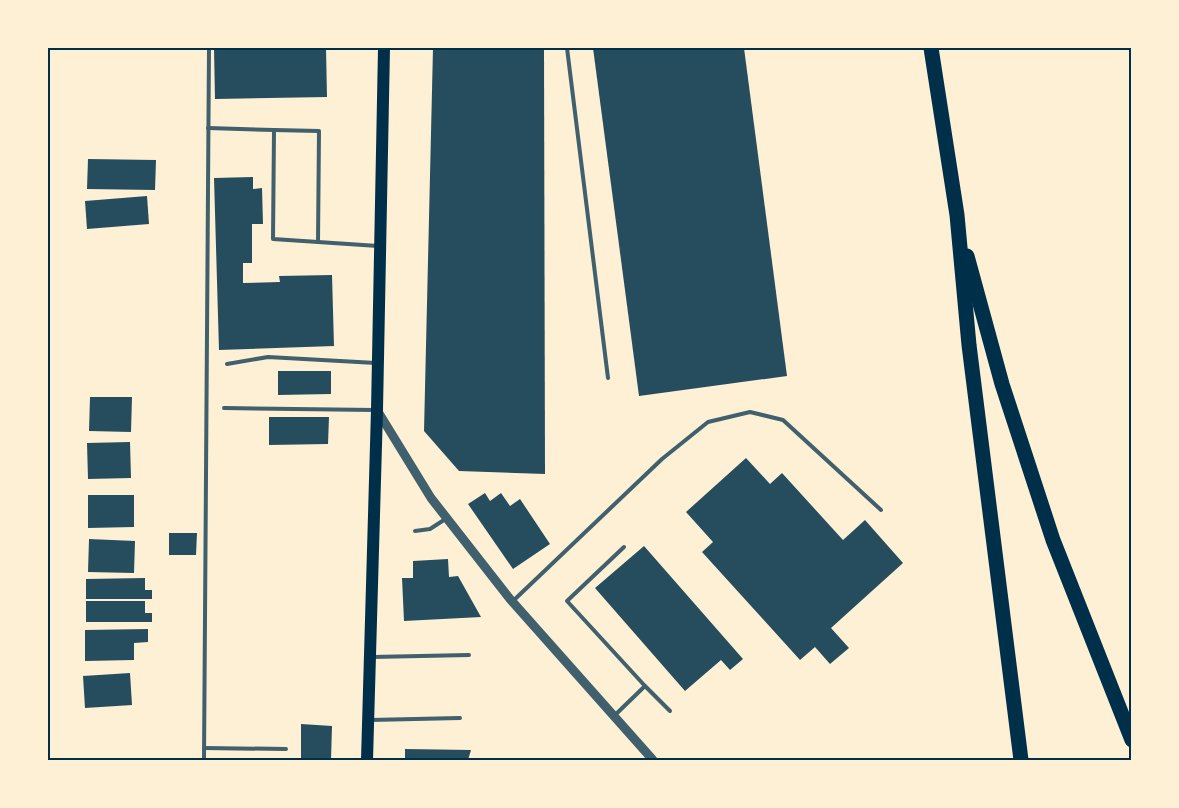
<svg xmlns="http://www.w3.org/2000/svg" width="1179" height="808" font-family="'Archivo Narrow',sans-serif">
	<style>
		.building { fill: #264d5e }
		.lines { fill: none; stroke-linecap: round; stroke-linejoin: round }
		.service { stroke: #3f606c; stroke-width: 4 }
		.tertiary { stroke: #3f606c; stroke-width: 9 }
		.primary { stroke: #003049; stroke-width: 12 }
		.motorway { stroke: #003049; stroke-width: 15 }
		.neatline { fill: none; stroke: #003049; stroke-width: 2 }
	</style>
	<rect width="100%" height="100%" fill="#fdf0d5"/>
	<g class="building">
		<path d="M 214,48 L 326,48 L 327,97 L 215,99 Z"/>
		<path d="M 433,48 L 544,48 L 545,474 L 459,471 L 424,431 Z"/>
		<path d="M 593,48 L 744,48 L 787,376 L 639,396 Z"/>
		<path d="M 88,159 L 156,160 L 155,190 L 87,189 Z"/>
		<path d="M 253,177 L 253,189 L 262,188 L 263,224 L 252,224 L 252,263 L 243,263 L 243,283 L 280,282 L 279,276 L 332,275 L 334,346 L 219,350 L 214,178 Z"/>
		<path d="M 147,196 L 149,224 L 87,229 L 85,201 Z"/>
		<path d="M 278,371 L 331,371 L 331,394 L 278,395 Z"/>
		<path d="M 90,397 L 132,397 L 131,432 L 89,431 Z"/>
		<path d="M 269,417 L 329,417 L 328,444 L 269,445 Z"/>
		<path d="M 130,442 L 131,478 L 88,479 L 87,443 Z"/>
		<path d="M 746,458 L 770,484 L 782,473 L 843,540 L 865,520 L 903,563 L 831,628 L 849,648 L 830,664 L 815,647 L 800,660 L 702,552 L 713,542 L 686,512 Z"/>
		<path d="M 485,493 L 490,501 L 501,493 L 510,506 L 520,499 L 550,544 L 513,569 L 468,504 Z"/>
		<path d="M 88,495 L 134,495 L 134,527 L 88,528 Z"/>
		<path d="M 169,533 L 197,533 L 196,555 L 169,555 Z"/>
		<path d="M 89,539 L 135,541 L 134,573 L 88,572 Z"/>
		<path d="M 644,546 L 743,659 L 730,670 L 721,660 L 685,691 L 595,588 Z"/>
		<path d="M 448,559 L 449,577 L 458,576 L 481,617 L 404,621 L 402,578 L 413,578 L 413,561 Z"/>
		<path d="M 145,578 L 145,590 L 152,590 L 152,599 L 86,599 L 86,579 Z"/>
		<path d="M 86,601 L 145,601 L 145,613 L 152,613 L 152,622 L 86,622 Z"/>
		<path d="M 148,629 L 148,642 L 134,643 L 134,660 L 85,661 L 85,630 Z"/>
		<path d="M 130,673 L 132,705 L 85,708 L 83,676 Z"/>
		<path d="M 301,724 L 332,726 L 331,760 L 301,760 Z"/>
		<path d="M 405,749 L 471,750 L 468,760 L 405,760 Z"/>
	</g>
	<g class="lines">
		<g class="service">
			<path d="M 567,48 L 608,378"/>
			<path d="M 208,128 L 274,130 L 273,239 L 378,246"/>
			<path d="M 274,130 L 319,131 L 318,242"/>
			<path d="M 227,364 L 268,357 L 376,363"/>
			<path d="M 224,408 L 375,410"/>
			<path d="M 415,531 L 430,529 L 447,518"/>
			<path d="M 513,601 L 662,459 L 708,422 L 750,412 L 783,420 L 881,510"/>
			<path d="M 372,657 L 469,655"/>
			<path d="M 645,686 L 670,711"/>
			<path d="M 614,716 L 645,686 L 567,601 L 624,547"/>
			<path d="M 370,720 L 460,718"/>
			<path d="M 204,748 L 286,749"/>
			<path d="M 204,760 L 209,48"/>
		</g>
		<path class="tertiary" d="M 377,410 L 431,498 L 510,599 L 653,760"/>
		<path class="primary" d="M 367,760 L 377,410 L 384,48"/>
		<g class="motorway">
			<path d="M 931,48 L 957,215 L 969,345 L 1021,760"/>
			<path d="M 967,256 L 1002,384 L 1053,540 L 1132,740"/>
		</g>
	</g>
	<rect width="1179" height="808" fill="none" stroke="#fdf0d5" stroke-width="98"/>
	<rect x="49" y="49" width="1081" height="710" class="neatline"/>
</svg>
